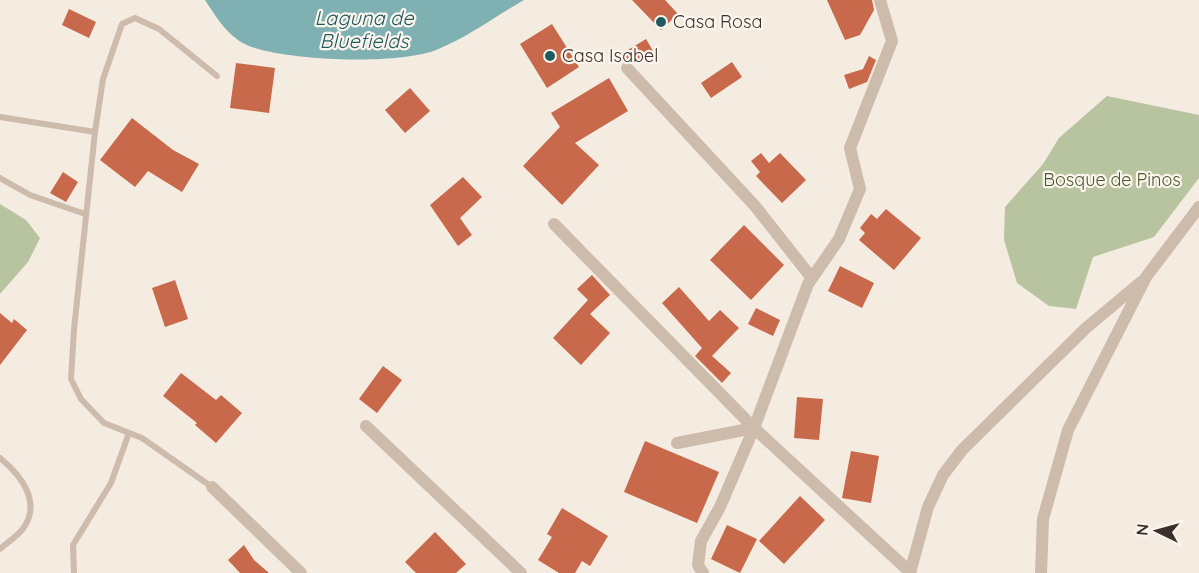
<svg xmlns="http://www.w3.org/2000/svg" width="1199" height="573" font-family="Quicksand,sans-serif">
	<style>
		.green { fill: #b8c4a0 }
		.water { fill: #7fb0b2 }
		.building { fill: #c8694b }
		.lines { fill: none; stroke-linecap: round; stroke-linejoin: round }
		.service { stroke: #cdbbac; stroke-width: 6 }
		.minor { stroke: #cdbbac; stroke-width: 12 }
		.poi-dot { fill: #1f5a5e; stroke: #fbf5ee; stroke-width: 2 }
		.labels { text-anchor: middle; stroke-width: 4.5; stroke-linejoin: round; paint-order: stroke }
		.poi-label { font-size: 18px; fill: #3b302b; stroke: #fbf5ee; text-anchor: start }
		.park-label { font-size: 18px; fill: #4a5a2e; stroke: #fbf5ee }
		.water-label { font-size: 20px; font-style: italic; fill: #1f5a5e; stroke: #fbf5ee }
	</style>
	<rect width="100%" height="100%" fill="#f4ebe1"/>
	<g class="green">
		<path d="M 1107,96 L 1199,115 L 1199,178 L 1154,237 L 1093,257 L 1076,309 L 1049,306 L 1017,283 L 1004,240 L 1005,207 L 1043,164 L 1059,138 Z"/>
		<path d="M 0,204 L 26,220 L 40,238 L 28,262 L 0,294 Z"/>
	</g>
	<path class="water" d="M 205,0 L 524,0 C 496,16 467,38 436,50 C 398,65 288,61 249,46 C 229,38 216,17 205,0 Z"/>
	<g class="building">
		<path d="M 632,0 L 665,0 L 678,14 L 661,30 Z"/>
		<path d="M 827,0 L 872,0 L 874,10 L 860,35 L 845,40 Z"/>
		<path d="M 69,9 L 96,22 L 89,38 L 62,25 Z"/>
		<path d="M 552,24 L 579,67 L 547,88 L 520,44 Z"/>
		<path d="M 646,39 L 653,51 L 633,63 L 627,60 L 623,53 Z"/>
		<path d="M 869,56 L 876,60 L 867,82 L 849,89 L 844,75 L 863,69 Z"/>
		<path d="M 732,62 L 742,77 L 711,98 L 701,83 Z"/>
		<path d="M 236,63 L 275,68 L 269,113 L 230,108 Z"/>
		<path d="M 609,78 L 628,111 L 575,143 L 599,165 L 562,205 L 523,166 L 560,127 L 551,113 Z"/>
		<path d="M 410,88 L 430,111 L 405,133 L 385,110 Z"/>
		<path d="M 132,118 L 173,150 L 199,164 L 182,192 L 148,171 L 135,187 L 100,160 Z"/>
		<path d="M 761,153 L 769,163 L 780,153 L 806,180 L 782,203 L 756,176 L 760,172 L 751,161 Z"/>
		<path d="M 63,172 L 78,182 L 66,202 L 50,193 Z"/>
		<path d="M 463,177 L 482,197 L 460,218 L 472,235 L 458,246 L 430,205 Z"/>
		<path d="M 886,209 L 921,238 L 894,270 L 859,240 L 865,233 L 860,228 L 871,214 L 877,219 Z"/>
		<path d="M 744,225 L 784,265 L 751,300 L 710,260 Z"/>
		<path d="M 840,266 L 874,283 L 862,308 L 828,291 Z"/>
		<path d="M 592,275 L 610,295 L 590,314 L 610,333 L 581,365 L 553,338 L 588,300 L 577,289 Z"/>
		<path d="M 175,280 L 188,319 L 165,327 L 152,288 Z"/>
		<path d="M 679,287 L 709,321 L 720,310 L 739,328 L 712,356 L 731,373 L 722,383 L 695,356 L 702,348 L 662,303 Z"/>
		<path d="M 756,308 L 780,320 L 773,336 L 748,324 Z"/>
		<path d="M 0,313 L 12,323 L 14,319 L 27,330 L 0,365 Z"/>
		<path d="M 383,366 L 402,380 L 377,413 L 359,399 Z"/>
		<path d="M 181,373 L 216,400 L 221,395 L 242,413 L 216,443 L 195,425 L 197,423 L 163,396 Z"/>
		<path d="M 797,397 L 823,399 L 819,440 L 794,438 Z"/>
		<path d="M 645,441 L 719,472 L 697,523 L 624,492 Z"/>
		<path d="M 851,451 L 879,456 L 871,503 L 842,498 Z"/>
		<path d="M 800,496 L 825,520 L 784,564 L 759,541 Z"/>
		<path d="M 562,508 L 608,536 L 590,566 L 582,561 L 575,573 L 559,573 L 538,560 L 552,537 L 547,534 Z"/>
		<path d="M 727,525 L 757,539 L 740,573 L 711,559 Z"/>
		<path d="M 435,532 L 466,564 L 456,573 L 416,573 L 405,562 Z"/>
		<path d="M 244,545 L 254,560 L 269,573 L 240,573 L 228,560 Z"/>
	</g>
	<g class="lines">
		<g class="service">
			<path d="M 0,117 L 95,132 L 103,79 L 122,24 L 135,18 L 159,29 L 217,76"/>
			<path d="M 95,132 L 74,329 L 71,379 L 81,399 L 104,423 L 142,438 L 212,487"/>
			<path d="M 0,178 L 30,195 L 85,214"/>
			<path d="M 0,458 C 21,475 43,503 22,530 C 16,537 7,543 0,549"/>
			<path d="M 74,573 L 73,545 L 111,483 L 129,433"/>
		</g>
		<g class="minor">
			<path d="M 627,68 L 755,206 L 811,277"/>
			<path d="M 554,224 L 754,428 L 910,572"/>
			<path d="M 366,426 L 521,573"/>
			<path d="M 677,443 L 754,428"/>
			<path d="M 212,487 L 301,573"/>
			<path d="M 703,573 L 698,565 L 701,541 L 720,507 L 754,428 L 808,284 L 839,239 L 860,189 L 850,148 L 892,41 L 880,0"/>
			<path d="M 910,573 L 928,507 L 943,475 L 962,450 L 1086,328 L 1141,282"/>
			<path d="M 1041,573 L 1043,519 L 1068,430 L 1146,277 L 1199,207"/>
		</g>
	</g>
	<g class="poi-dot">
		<circle cx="661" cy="22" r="6"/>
		<circle cx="550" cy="56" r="6"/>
	</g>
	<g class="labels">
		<g class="poi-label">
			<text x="673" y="28">Casa Rosa</text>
			<text x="562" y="62">Casa Isabel</text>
		</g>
		<g class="park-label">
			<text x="1112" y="186">Bosque de Pinos</text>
		</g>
		<g class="water-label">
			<text x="364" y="25">Laguna de<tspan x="364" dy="23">Bluefields</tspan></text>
		</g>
	</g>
	<g transform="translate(1157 531) rotate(275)" stroke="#fbf5ee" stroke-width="4.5" paint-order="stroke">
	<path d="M0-4.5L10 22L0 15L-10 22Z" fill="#3b302b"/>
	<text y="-9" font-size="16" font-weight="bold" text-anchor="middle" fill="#3b302b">N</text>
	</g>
</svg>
